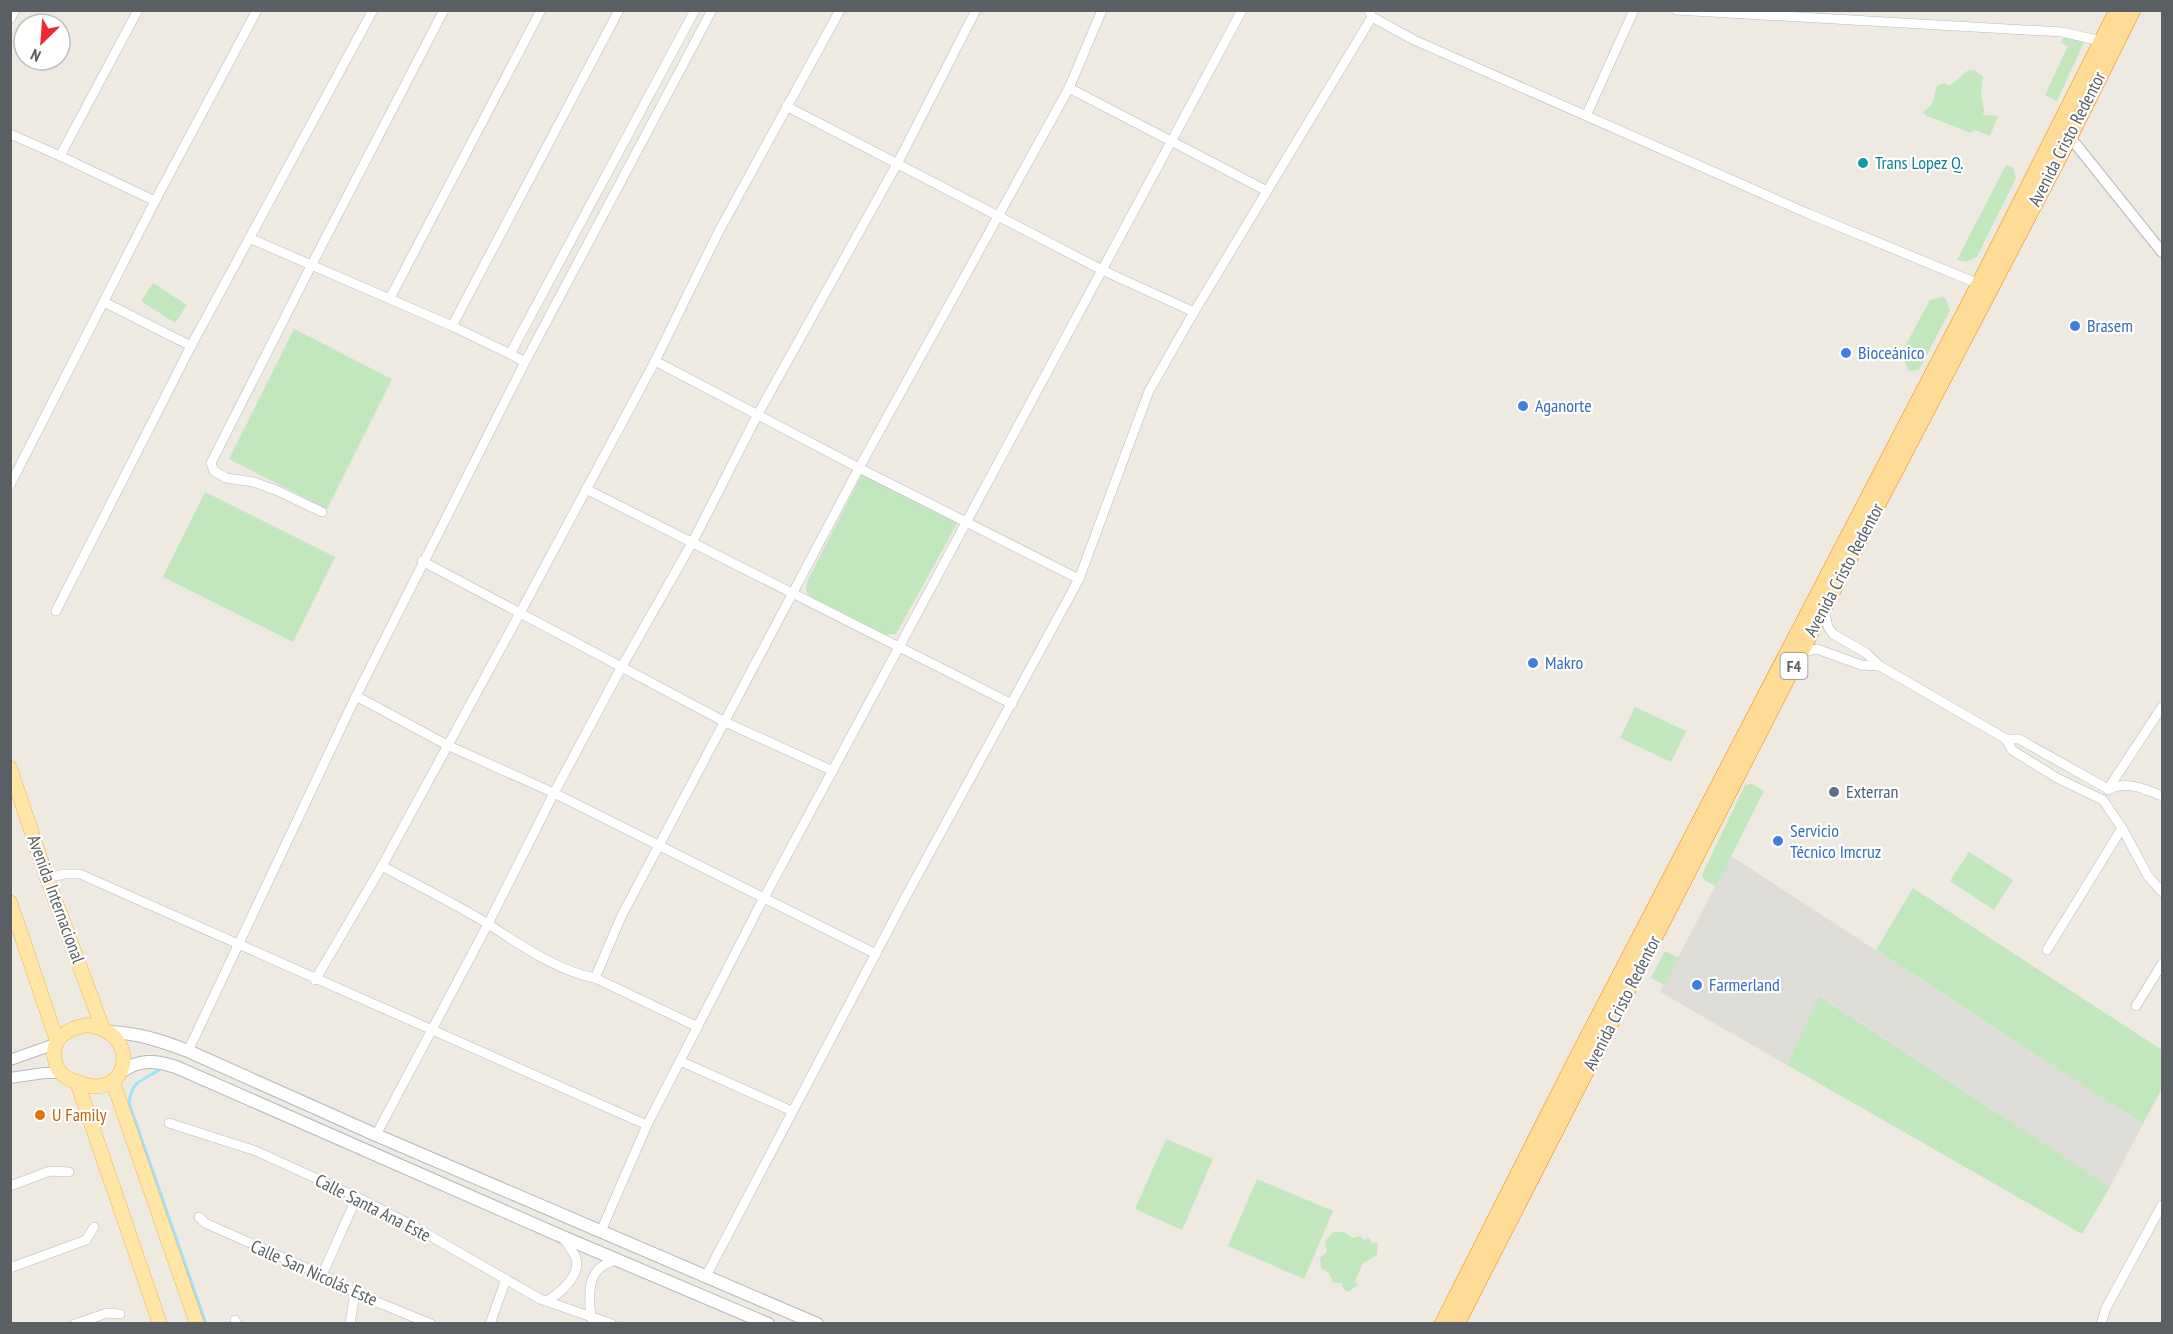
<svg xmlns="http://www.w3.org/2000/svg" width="2173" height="1334" font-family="'PT Sans Narrow',sans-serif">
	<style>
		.industrial { fill: #dedcd6 }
		.green { fill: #c2e6bd }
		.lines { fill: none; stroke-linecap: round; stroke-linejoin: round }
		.stream { stroke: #a0e1ff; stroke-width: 3 }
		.minor-casing { stroke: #b5b9bd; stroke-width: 10 }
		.tertiary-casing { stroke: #b5b9bd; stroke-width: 12 }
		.secondary-casing { stroke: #b4b8bd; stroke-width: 14 }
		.primary-casing { stroke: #f4b454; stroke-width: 15 }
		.trunk-casing { stroke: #ef8800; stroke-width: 16 }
		.minor { stroke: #fff; stroke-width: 9 }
		.tertiary { stroke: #fff; stroke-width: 10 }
		.secondary { stroke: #fff; stroke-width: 12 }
		.primary { stroke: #ffe6a5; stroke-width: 14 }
		.trunk { stroke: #ffdc96; stroke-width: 15 }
		.culture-dot { fill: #0f9aa8; stroke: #fff; stroke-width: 2 }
		.shop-dot { fill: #3f7fe0; stroke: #fff; stroke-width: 2 }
		.service-dot { fill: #5c6f8a; stroke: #fff; stroke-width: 2 }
		.food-dot { fill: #e8710a; stroke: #fff; stroke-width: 2 }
		.labels { text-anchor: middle; stroke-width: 4.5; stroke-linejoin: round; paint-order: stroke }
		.shield { fill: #fff; stroke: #8c8f92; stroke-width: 1.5 }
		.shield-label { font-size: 16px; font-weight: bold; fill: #5a5f63 }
		.street-label { font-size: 18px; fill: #5a5f63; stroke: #fff }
		.culture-label { font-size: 18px; fill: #0d838f; stroke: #fff; text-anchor: start }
		.shop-label { font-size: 18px; fill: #366cbe; stroke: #fff; text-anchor: start }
		.service-label { font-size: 18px; fill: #4e5e75; stroke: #fff; text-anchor: start }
		.food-label { font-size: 18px; fill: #c56008; stroke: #fff; text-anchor: start }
	</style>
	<rect width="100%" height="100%" fill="#eeeae2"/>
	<path class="industrial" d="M 1731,856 L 2143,1124 L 2110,1187 L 1820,996 L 1787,1065 L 1660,992 Z"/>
	<g class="green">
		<path d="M 2066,36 L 2085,40 L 2057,101 L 2045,95 L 2068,46 L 2060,42 Z"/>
		<path d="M 1974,70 L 1983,77 L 1981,95 L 1984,110 L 1983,115 L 1998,116 L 1990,136 L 1975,130 L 1970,133 L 1966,131 L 1927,116 L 1923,112 L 1932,104 L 1937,86 L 1944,83 L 1950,86 L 1967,71 Z"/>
		<path d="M 2006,165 L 2013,167 L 2016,178 L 1977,257 L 1966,262 L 1957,260 Z"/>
		<path d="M 153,283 L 187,305 L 175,323 L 141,301 Z"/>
		<path d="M 1942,297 L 1946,299 L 1950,310 L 1919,370 L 1909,371 L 1904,361 L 1902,352 L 1930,300 Z"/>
		<path d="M 294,329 L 392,379 L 327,509 L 229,459 Z"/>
		<path d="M 862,474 L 958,522 L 896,634 L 886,635 L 810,597 L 806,591 L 807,582 Z"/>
		<path d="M 205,492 L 335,557 L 293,642 L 163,577 Z"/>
		<path d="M 1635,707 L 1686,731 L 1671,762 L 1620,738 Z"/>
		<path d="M 1752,784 L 1764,791 L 1716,886 L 1704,880 L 1702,875 L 1745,785 Z"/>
		<path d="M 1969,852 L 2013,880 L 1994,910 L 1950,881 Z"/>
		<path d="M 1913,888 L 2162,1050 L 2162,1088 L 2143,1124 L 1876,950 Z"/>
		<path d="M 1665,951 L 1679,958 L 1665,985 L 1651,978 Z"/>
		<path d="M 1819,996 L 2110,1187 L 2082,1234 L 1787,1065 Z"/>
		<path d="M 1166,1139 L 1213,1159 L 1182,1230 L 1135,1209 Z"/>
		<path d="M 1257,1179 L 1333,1211 L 1304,1279 L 1228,1246 Z"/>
		<path d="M 1333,1232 L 1344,1232 L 1352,1238 L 1360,1236 L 1363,1240 L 1369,1238 L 1372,1243 L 1378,1243 L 1377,1255 L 1363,1263 L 1355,1282 L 1359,1285 L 1347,1292 L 1343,1288 L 1342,1283 L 1333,1283 L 1329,1273 L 1321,1268 L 1320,1258 L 1327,1252 L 1325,1242 Z"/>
	</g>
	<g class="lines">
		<path class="stream" d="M 161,1068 C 146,1081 132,1077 129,1103 L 206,1324"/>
		<g class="minor-casing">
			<g id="minor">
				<path d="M 712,10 L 525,362 L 356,696 L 449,746 L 554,793 L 876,954"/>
				<path d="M 1369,10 L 1372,17 L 1414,40 L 1809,214 L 1979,284"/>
				<path d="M 1676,10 L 2062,32 L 2101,41"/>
				<path d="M 10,19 L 15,10"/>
				<path d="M 1069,88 L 1267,191"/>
				<path d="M 786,106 L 1102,270 L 1194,312"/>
				<path d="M 1586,116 L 1634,10"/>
				<path d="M 10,134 L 60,156 L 155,201"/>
				<path d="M 60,156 L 138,10"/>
				<path d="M 249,238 L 452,326 L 510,354 L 525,362"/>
				<path d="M 390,298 L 541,10"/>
				<path d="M 104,302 L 191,346"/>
				<path d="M 452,326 L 619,10"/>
				<path d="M 510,354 L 695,10"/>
				<path d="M 655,361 L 859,468 L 1079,579"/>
				<path d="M 10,485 L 155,201 L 257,10"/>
				<path d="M 586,489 L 1012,704"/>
				<path d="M 322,512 L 278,491 L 254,482 L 226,478 L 214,471 L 211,463 L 311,266 L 444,10"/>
				<path d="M 422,561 L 725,722 L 833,771"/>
				<path d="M 1824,610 L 1828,627 L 1833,634 L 1866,653 L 1880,666 L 2006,739 L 2019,739 L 2108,789 L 2162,707"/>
				<path d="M 56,611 L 191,346 L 373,10"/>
				<path d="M 1801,652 L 1817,649 L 1861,665 L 1880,666"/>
				<path d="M 2006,739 L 2012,750 L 2057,778 L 2103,800 L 2122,828 L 2148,876 L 2162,892"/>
				<path d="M 2108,790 C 2125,780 2145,789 2162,796"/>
				<path d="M 382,866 C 417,885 454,903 488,924 C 521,945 557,971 595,978 L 698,1027"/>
				<path d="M 47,878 L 64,874 L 80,874 C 269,959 458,1042 647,1125"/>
				<path d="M 2047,950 L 2122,828"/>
				<path d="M 595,978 L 621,917 L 859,468 L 1069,88 L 1102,10"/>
				<path d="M 315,980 L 382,866 L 520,613 L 655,361 L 718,233 L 840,10"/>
				<path d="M 2136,1006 L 2162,964"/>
				<path d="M 188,1051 L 356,696"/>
				<path d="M 680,1061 L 792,1111"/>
				<path d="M 169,1123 L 256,1151 L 357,1197 L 413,1226 L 540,1299 L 612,1324"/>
				<path d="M 376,1135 L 488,924 L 554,793 L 621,668 L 692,543 L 758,414 L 897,164 L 976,10"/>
				<path d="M 10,1186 L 50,1171 L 69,1172"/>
				<path d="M 199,1217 L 205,1223 L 322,1275 L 355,1293 L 431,1324"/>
				<path d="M 601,1231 L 647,1125 L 758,909 L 1242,10"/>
				<path d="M 10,1268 L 86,1240 L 94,1227"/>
				<path d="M 322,1275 L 357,1197"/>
				<path d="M 706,1276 L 904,900 L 1079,579 L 1149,391 L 1194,312 L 1372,17"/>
				<path d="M 547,1301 C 560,1293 581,1276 576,1258 C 573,1251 567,1244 563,1237"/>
				<path d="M 591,1318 C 588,1292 587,1266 617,1260"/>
				<path d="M 235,1320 L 237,1324"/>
				<path d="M 75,1324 L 107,1313 L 120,1314"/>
				<path d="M 350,1324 L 355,1293"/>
				<path d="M 490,1324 L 506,1279"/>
				<path d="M 2101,1324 L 2106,1308 L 2162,1205"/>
			</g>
		</g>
		<g class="tertiary-casing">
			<g id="tertiary">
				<path d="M 2070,137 L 2162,252"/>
				<path d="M 10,1060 L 55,1044"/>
				<path d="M 10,1078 L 44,1073 L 61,1073"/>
			</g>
		</g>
		<g class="secondary-casing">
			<g id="secondary">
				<path d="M 110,1032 C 138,1033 162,1041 188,1051 L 376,1135 L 817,1324"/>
				<path d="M 121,1072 C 139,1059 155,1060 176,1067 L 563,1237 L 768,1324"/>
			</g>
		</g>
		<g class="primary-casing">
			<g id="primary">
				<path d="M 10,768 L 47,878 L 103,1029"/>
				<path d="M 10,902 L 57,1041"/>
				<path d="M 88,1025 C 144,1034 128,1102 80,1083 C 73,1081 64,1078 60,1072 C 56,1068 55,1061 54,1055 C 54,1035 70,1028 88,1025 Z"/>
				<path d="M 77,1082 L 160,1324"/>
				<path d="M 113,1082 L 197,1324"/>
			</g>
		</g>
		<g class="trunk-casing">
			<g id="trunk">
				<path d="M 1442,1324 L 1576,1059 L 1979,284 L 2117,10"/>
				<path d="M 1457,1324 L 1801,652 L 2070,137 L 2133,10"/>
			</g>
		</g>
		<use href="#minor" class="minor"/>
		<use href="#tertiary" class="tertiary"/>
		<use href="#secondary" class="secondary"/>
		<use href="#primary" class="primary"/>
		<use href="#trunk" class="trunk"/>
	</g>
	<circle class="culture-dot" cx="1863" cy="163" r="6"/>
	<g class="shop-dot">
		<circle cx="2075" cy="326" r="6"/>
		<circle cx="1846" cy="353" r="6"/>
		<circle cx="1523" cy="406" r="6"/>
		<circle cx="1533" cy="663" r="6"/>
		<circle cx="1778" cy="841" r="6"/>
		<circle cx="1697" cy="985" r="6"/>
	</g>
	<circle class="service-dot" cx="1834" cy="792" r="6"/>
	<circle class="food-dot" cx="40" cy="1115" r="6"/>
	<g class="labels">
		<rect class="shield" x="1780.5" y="653" width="27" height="26" rx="4.5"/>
		<g class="shield-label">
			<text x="1794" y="672">F4</text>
		</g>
		<g class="street-label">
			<text transform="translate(2067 139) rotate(-63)" y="6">Avenida Cristo Redentor</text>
			<text transform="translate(1844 570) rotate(-62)" y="6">Avenida Cristo Redentor</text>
			<text transform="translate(56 899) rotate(70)" y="6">Avenida Internacional</text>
			<text transform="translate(1622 1003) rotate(-63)" y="6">Avenida Cristo Redentor</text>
			<text transform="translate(373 1208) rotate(27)" y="6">Calle Santa Ana Este</text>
			<text transform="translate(314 1273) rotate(24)" y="6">Calle San Nicolás Este</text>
		</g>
		<g class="culture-label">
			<text x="1875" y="169">Trans Lopez Q.</text>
		</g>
		<g class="shop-label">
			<text x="2087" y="332">Brasem</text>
			<text x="1858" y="359">Bioceánico</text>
			<text x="1535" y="412">Aganorte</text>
			<text x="1545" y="669">Makro</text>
			<text x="1790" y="837">Servicio<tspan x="1790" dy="21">Técnico Imcruz</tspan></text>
			<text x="1709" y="991">Farmerland</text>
		</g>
		<g class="service-label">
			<text x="1846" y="798">Exterran</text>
		</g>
		<g class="food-label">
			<text x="52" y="1121">U Family</text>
		</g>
	</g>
	<rect width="2173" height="1334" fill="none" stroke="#5a5f63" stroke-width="24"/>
	<g transform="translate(42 42) rotate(205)"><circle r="28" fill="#ffffff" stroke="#bdbfc1" stroke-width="1.5"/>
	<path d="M0-4.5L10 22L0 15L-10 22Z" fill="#ed2931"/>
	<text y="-9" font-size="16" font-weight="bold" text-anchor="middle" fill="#5a5f63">N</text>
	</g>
</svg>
